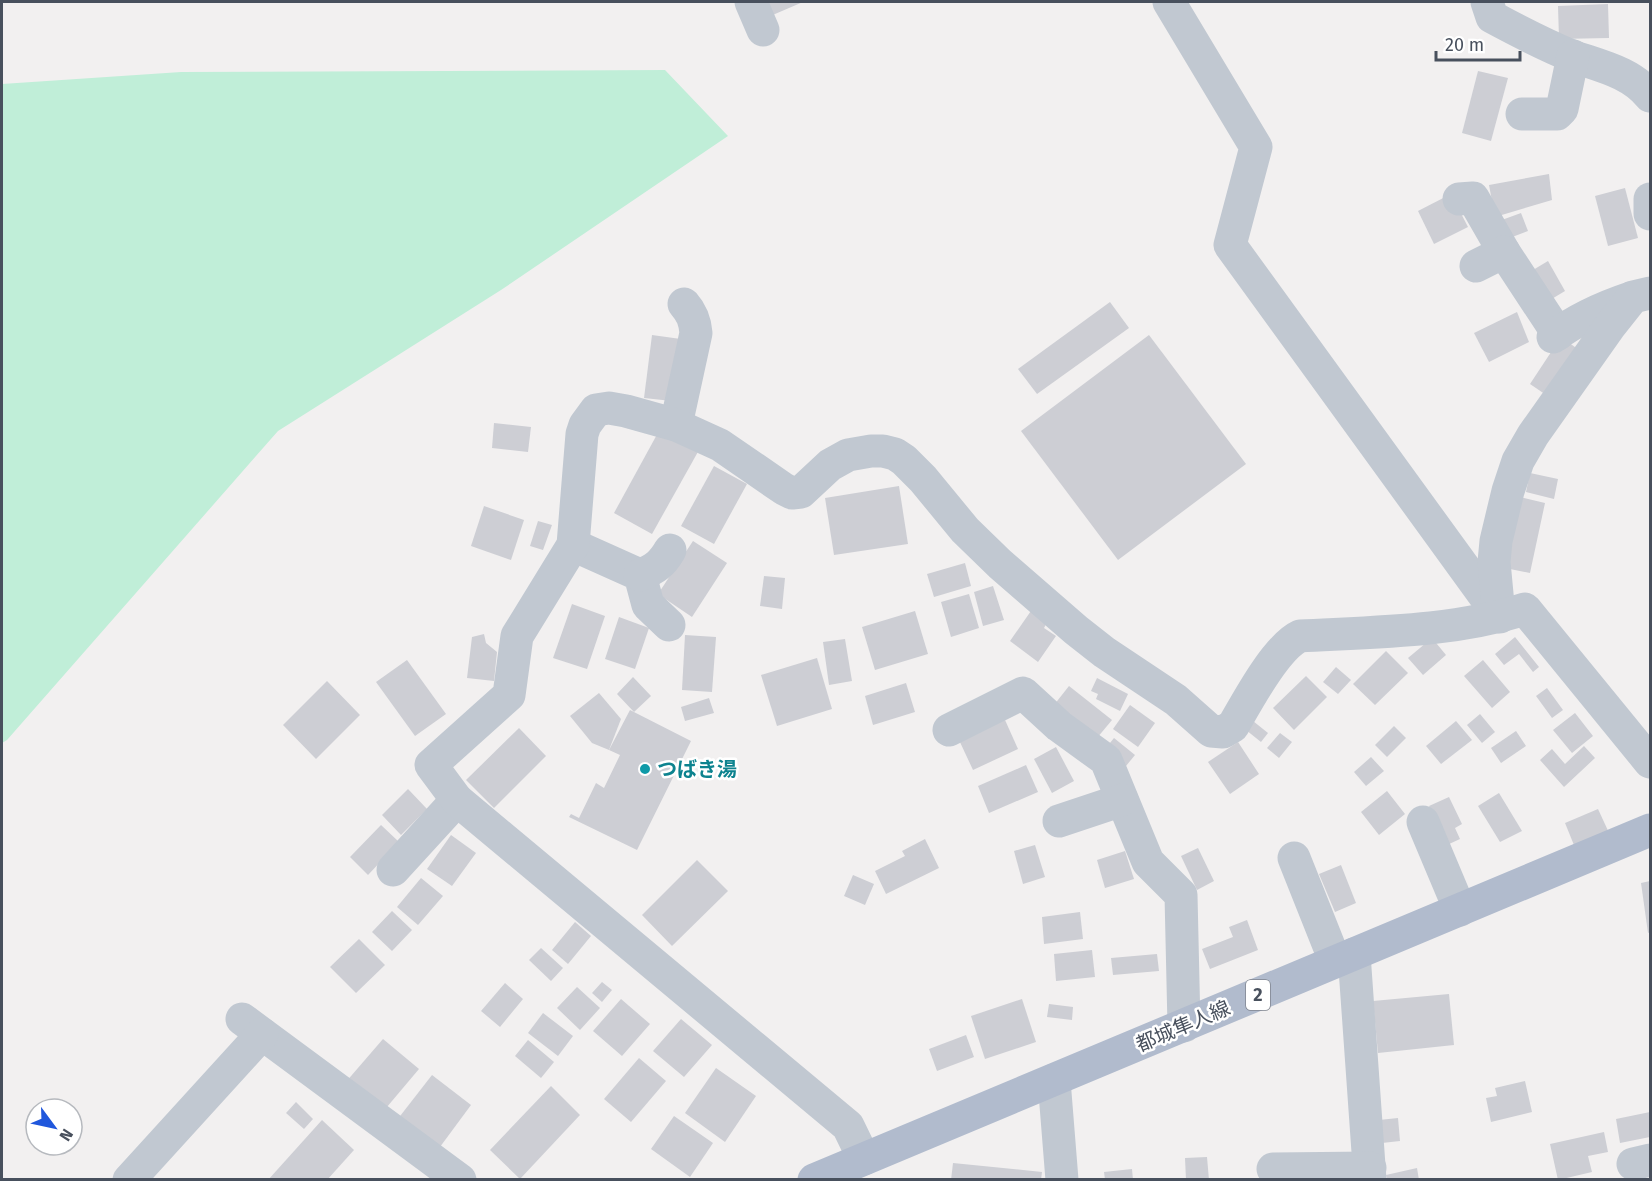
<svg xmlns="http://www.w3.org/2000/svg" width="1652" height="1181" font-family="'Fira Sans','Noto Sans JP',sans-serif">
	<style>
		.green { fill: #c0eed8 }
		.building { fill: #cdced4 }
		.lines { fill: none; stroke-linecap: round; stroke-linejoin: round }
		.minor { stroke: #c1c8d1; stroke-width: 33 }
		.major { stroke: #b1bbcd; stroke-width: 33 }
		.culture-dot { fill: #0f9aa8; stroke: #fff; stroke-width: 2 }
		.labels { text-anchor: middle; stroke-width: 5; stroke-linejoin: round; paint-order: stroke }
		.shield { fill: #fff; stroke: #7f848e; stroke-width: 1.5 }
		.shield-label { font-size: 18px; font-weight: bold; fill: #48505d }
		.culture-label { font-size: 20px; font-weight: bold; fill: #0d838f; stroke: #fff; text-anchor: start }
		.street-label { font-size: 20px; fill: #48505d; stroke: #fff }
	</style>
	<rect width="100%" height="100%" fill="#f2f0f0"/>
	<path class="green" d="M 665,70 L 728,136 L 501,290 L 278,431 L 7,740 L 2,743 L 2,84 L 181,72 Z"/>
	<g class="building">
		<path d="M 761,2 L 803,2 L 768,17 Z"/>
		<path d="M 1608,4 L 1609,38 L 1559,39 L 1558,6 Z"/>
		<path d="M 1478,71 L 1508,78 L 1491,141 L 1462,133 Z"/>
		<path d="M 1549,174 L 1552,200 L 1495,217 L 1489,185 Z"/>
		<path d="M 1625,188 L 1638,238 L 1608,246 L 1595,196 Z"/>
		<path d="M 1451,194 L 1468,227 L 1434,244 L 1418,211 Z"/>
		<path d="M 1521,213 L 1528,231 L 1507,239 L 1499,221 Z"/>
		<path d="M 1548,261 L 1565,291 L 1550,300 L 1533,270 Z"/>
		<path d="M 1110,302 L 1129,328 L 1037,394 L 1018,369 Z"/>
		<path d="M 1517,312 L 1529,342 L 1489,362 L 1474,333 Z"/>
		<path d="M 652,335 L 688,340 L 681,402 L 644,398 Z"/>
		<path d="M 1149,335 L 1246,464 L 1118,560 L 1021,431 Z"/>
		<path d="M 1561,337 L 1586,355 L 1555,401 L 1530,384 Z"/>
		<path d="M 494,423 L 531,427 L 528,452 L 492,448 Z"/>
		<path d="M 660,429 L 699,450 L 652,534 L 614,513 Z"/>
		<path d="M 714,466 L 747,484 L 714,544 L 681,526 Z"/>
		<path d="M 1530,473 L 1558,479 L 1554,499 L 1526,492 Z"/>
		<path d="M 899,486 L 908,544 L 834,555 L 825,498 Z"/>
		<path d="M 1520,497 L 1545,503 L 1530,573 L 1505,568 Z"/>
		<path d="M 484,506 L 524,520 L 511,560 L 471,546 Z"/>
		<path d="M 538,521 L 552,525 L 543,550 L 530,546 Z"/>
		<path d="M 693,541 L 727,563 L 692,617 L 658,594 Z"/>
		<path d="M 965,563 L 971,586 L 934,597 L 927,574 Z"/>
		<path d="M 764,576 L 785,578 L 782,609 L 760,606 Z"/>
		<path d="M 993,586 L 1004,620 L 983,626 L 974,592 Z"/>
		<path d="M 969,594 L 979,628 L 951,637 L 941,602 Z"/>
		<path d="M 572,604 L 605,616 L 587,669 L 553,658 Z"/>
		<path d="M 1033,608 L 1049,619 L 1044,628 L 1056,636 L 1038,662 L 1010,641 Z"/>
		<path d="M 915,611 L 928,654 L 875,670 L 862,627 Z"/>
		<path d="M 619,617 L 649,628 L 635,669 L 605,659 Z"/>
		<path d="M 484,634 L 486,643 L 497,652 L 494,681 L 467,678 L 472,637 Z"/>
		<path d="M 685,635 L 716,637 L 712,692 L 682,690 Z"/>
		<path d="M 1515,637 L 1539,667 L 1533,672 L 1519,654 L 1504,665 L 1495,654 Z"/>
		<path d="M 1432,638 L 1446,655 L 1423,675 L 1408,658 Z"/>
		<path d="M 845,639 L 852,681 L 829,685 L 823,642 Z"/>
		<path d="M 1386,651 L 1408,673 L 1375,705 L 1353,684 Z"/>
		<path d="M 817,658 L 832,709 L 777,726 L 761,675 Z"/>
		<path d="M 407,660 L 446,714 L 415,736 L 376,682 Z"/>
		<path d="M 1483,660 L 1510,692 L 1492,708 L 1464,676 Z"/>
		<path d="M 1336,667 L 1351,680 L 1338,694 L 1323,682 Z"/>
		<path d="M 1306,676 L 1327,697 L 1294,730 L 1273,708 Z"/>
		<path d="M 633,677 L 651,696 L 634,712 L 617,694 Z"/>
		<path d="M 1097,678 L 1128,694 L 1120,711 L 1096,699 L 1098,694 L 1091,691 Z"/>
		<path d="M 327,681 L 360,715 L 316,759 L 283,725 Z"/>
		<path d="M 906,683 L 915,712 L 873,725 L 865,696 Z"/>
		<path d="M 1069,686 L 1112,720 L 1097,738 L 1054,705 Z"/>
		<path d="M 1547,688 L 1563,710 L 1552,718 L 1536,696 Z"/>
		<path d="M 599,693 L 621,719 L 609,750 L 592,743 L 570,716 Z"/>
		<path d="M 709,698 L 714,713 L 685,721 L 681,707 Z"/>
		<path d="M 1130,705 L 1155,723 L 1138,747 L 1113,729 Z"/>
		<path d="M 630,710 L 691,741 L 637,850 L 569,817 L 571,814 L 579,818 L 596,783 L 604,788 L 620,755 L 609,750 Z"/>
		<path d="M 1575,713 L 1593,736 L 1572,753 L 1553,730 Z"/>
		<path d="M 1480,714 L 1495,732 L 1482,743 L 1467,725 Z"/>
		<path d="M 1005,720 L 1018,749 L 973,770 L 959,740 Z"/>
		<path d="M 1253,721 L 1268,733 L 1261,742 L 1246,730 Z"/>
		<path d="M 1456,721 L 1472,740 L 1441,764 L 1426,746 Z"/>
		<path d="M 1394,726 L 1406,738 L 1387,757 L 1375,745 Z"/>
		<path d="M 519,728 L 546,756 L 494,808 L 466,780 Z"/>
		<path d="M 1516,731 L 1526,746 L 1501,763 L 1491,748 Z"/>
		<path d="M 1280,733 L 1292,742 L 1279,758 L 1267,748 Z"/>
		<path d="M 1114,738 L 1135,755 L 1126,766 L 1105,749 Z"/>
		<path d="M 1238,742 L 1259,774 L 1230,794 L 1208,762 Z"/>
		<path d="M 1584,746 L 1595,758 L 1564,787 L 1540,760 L 1552,749 L 1565,764 Z"/>
		<path d="M 1056,747 L 1074,781 L 1052,793 L 1034,759 Z"/>
		<path d="M 1371,757 L 1384,771 L 1366,786 L 1354,772 Z"/>
		<path d="M 1026,765 L 1038,792 L 989,813 L 978,786 Z"/>
		<path d="M 408,789 L 427,809 L 401,835 L 382,815 Z"/>
		<path d="M 1387,791 L 1405,814 L 1379,835 L 1361,812 Z"/>
		<path d="M 1499,793 L 1522,831 L 1500,842 L 1478,806 Z"/>
		<path d="M 1449,797 L 1462,824 L 1455,828 L 1460,839 L 1447,845 L 1429,806 Z"/>
		<path d="M 1598,809 L 1610,835 L 1576,850 L 1565,823 Z"/>
		<path d="M 381,825 L 399,842 L 368,875 L 350,857 Z"/>
		<path d="M 451,835 L 476,853 L 452,886 L 427,869 Z"/>
		<path d="M 925,839 L 939,868 L 886,894 L 875,871 L 905,856 L 902,851 Z"/>
		<path d="M 1035,845 L 1045,877 L 1023,884 L 1014,851 Z"/>
		<path d="M 1198,848 L 1214,881 L 1197,890 L 1181,856 Z"/>
		<path d="M 1125,851 L 1134,879 L 1105,888 L 1097,860 Z"/>
		<path d="M 697,860 L 728,891 L 672,946 L 642,915 Z"/>
		<path d="M 1341,865 L 1356,903 L 1335,912 L 1319,874 Z"/>
		<path d="M 853,875 L 874,884 L 865,905 L 844,896 Z"/>
		<path d="M 421,878 L 443,896 L 418,925 L 397,907 Z"/>
		<path d="M 1650,881 L 1650,932 L 1648,933 L 1641,883 Z"/>
		<path d="M 392,911 L 412,930 L 392,951 L 372,932 Z"/>
		<path d="M 1080,912 L 1083,939 L 1044,944 L 1042,917 Z"/>
		<path d="M 1247,920 L 1258,950 L 1210,969 L 1202,949 L 1233,937 L 1229,927 Z"/>
		<path d="M 575,922 L 591,936 L 568,964 L 552,950 Z"/>
		<path d="M 359,939 L 385,965 L 356,993 L 330,967 Z"/>
		<path d="M 541,948 L 563,968 L 551,981 L 529,960 Z"/>
		<path d="M 1092,950 L 1095,977 L 1056,981 L 1054,954 Z"/>
		<path d="M 1157,954 L 1159,971 L 1113,975 L 1111,958 Z"/>
		<path d="M 602,982 L 612,990 L 602,1002 L 592,993 Z"/>
		<path d="M 505,983 L 523,999 L 500,1027 L 481,1011 Z"/>
		<path d="M 577,987 L 600,1008 L 580,1030 L 557,1008 Z"/>
		<path d="M 1449,994 L 1454,1045 L 1378,1053 L 1373,1001 Z"/>
		<path d="M 621,999 L 650,1024 L 622,1056 L 593,1031 Z"/>
		<path d="M 1022,999 L 1036,1042 L 985,1059 L 971,1016 Z"/>
		<path d="M 1049,1004 L 1073,1007 L 1072,1020 L 1047,1017 Z"/>
		<path d="M 543,1013 L 573,1036 L 558,1056 L 528,1033 Z"/>
		<path d="M 681,1019 L 712,1045 L 684,1077 L 653,1051 Z"/>
		<path d="M 966,1035 L 974,1057 L 937,1071 L 929,1049 Z"/>
		<path d="M 383,1039 L 419,1069 L 381,1114 L 345,1083 Z"/>
		<path d="M 528,1040 L 554,1062 L 541,1078 L 515,1056 Z"/>
		<path d="M 639,1058 L 666,1081 L 631,1122 L 604,1099 Z"/>
		<path d="M 716,1068 L 756,1096 L 725,1142 L 685,1113 Z"/>
		<path d="M 432,1075 L 471,1105 L 437,1151 L 397,1120 Z"/>
		<path d="M 1525,1081 L 1532,1112 L 1491,1122 L 1486,1098 L 1497,1096 L 1495,1088 Z"/>
		<path d="M 551,1086 L 580,1115 L 520,1179 L 490,1150 Z"/>
		<path d="M 296,1102 L 313,1119 L 304,1129 L 286,1113 Z"/>
		<path d="M 1650,1112 L 1650,1137 L 1620,1143 L 1616,1119 Z"/>
		<path d="M 674,1116 L 713,1143 L 690,1177 L 651,1149 Z"/>
		<path d="M 1398,1118 L 1400,1141 L 1382,1143 L 1379,1120 Z"/>
		<path d="M 322,1120 L 354,1150 L 327,1180 L 268,1180 Z"/>
		<path d="M 1604,1132 L 1608,1152 L 1588,1156 L 1592,1172 L 1558,1180 L 1550,1144 Z"/>
		<path d="M 1207,1157 L 1209,1180 L 1186,1180 L 1185,1158 Z"/>
		<path d="M 953,1163 L 1042,1172 L 1041,1180 L 951,1180 Z"/>
		<path d="M 1417,1168 L 1419,1180 L 1387,1180 L 1386,1175 Z"/>
		<path d="M 1132,1169 L 1133,1180 L 1105,1180 L 1104,1172 Z"/>
	</g>
	<g class="lines">
		<g class="minor">
			<path d="M 751,2 L 763,30"/>
			<path d="M 1169,2 L 1256,147 L 1230,245 L 1500,617"/>
			<path d="M 1487,2 L 1492,17 C 1518,31 1545,45 1572,56 C 1600,66 1631,72 1650,96"/>
			<path d="M 1522,114 L 1557,114 L 1562,109 L 1573,56"/>
			<path d="M 1459,199 L 1473,198 L 1504,252"/>
			<path d="M 1650,199 L 1650,214"/>
			<path d="M 1476,266 L 1504,252 L 1558,334"/>
			<path d="M 1553,337 C 1577,319 1604,307 1631,298"/>
			<path d="M 676,425 L 696,333 C 695,321 692,313 684,304"/>
			<path d="M 573,545 L 640,575 L 648,605 L 669,625"/>
			<path d="M 640,575 C 655,569 662,564 670,550"/>
			<path d="M 1499,615 L 1494,562 L 1496,541 L 1508,491 L 1518,461 L 1533,435 L 1610,326 L 1633,297 L 1650,293"/>
			<path d="M 949,730 L 1023,693 L 1059,726 L 1106,760 L 1148,862 L 1181,895 L 1184,1026"/>
			<path d="M 1059,821 L 1122,800"/>
			<path d="M 1423,822 L 1460,910"/>
			<path d="M 1294,858 L 1335,961"/>
			<path d="M 393,870 L 457,800"/>
			<path d="M 1354,954 L 1370,1180"/>
			<path d="M 242,1019 L 460,1180"/>
			<path d="M 1054,1080 L 1062,1180"/>
			<path d="M 864,1159 L 848,1126 L 457,800 L 431,765 L 509,695 L 517,636 L 573,545 L 582,434 L 585,425 L 596,410 L 609,408 L 626,411 L 676,425 L 720,445 L 784,489 L 792,493 L 801,492 L 830,465 L 848,455 L 871,451 L 883,451 L 895,454 L 904,460 L 923,479 L 965,530 L 1000,564 L 1076,630 L 1104,652 L 1176,700 L 1211,731 L 1223,732 L 1233,726 C 1247,702 1276,647 1300,636 C 1375,632 1453,632 1525,609 L 1650,762"/>
			<path d="M 1633,1164 L 1650,1160"/>
			<path d="M 1273,1169 L 1370,1168"/>
			<path d="M 129,1180 L 262,1034"/>
		</g>
		<path class="major" d="M 814,1180 L 1650,830"/>
	</g>
	<circle class="culture-dot" cx="645" cy="769" r="6"/>
	<g class="labels">
		<rect class="shield" x="1246" y="980" width="24" height="30" rx="4.5"/>
		<g class="shield-label">
			<text x="1258" y="1001">2</text>
		</g>
		<g class="culture-label">
			<text x="657" y="776">つばき湯</text>
		</g>
		<g class="street-label">
			<text transform="translate(1183 1026) rotate(-23)" y="7">都城隼人線</text>
		</g>
	</g>
	<rect width="1652" height="1181" fill="none" stroke="#48505d" stroke-width="6"/>
	<g transform="translate(54 1127) rotate(123)"><circle r="28" fill="#ffffff" stroke="#b6b9be" stroke-width="1.5"/>
	<path d="M0-4.5L10 22L0 15L-10 22Z" fill="#2057dc"/>
	<text y="-9" font-size="16" font-weight="bold" text-anchor="middle" fill="#48505d">N</text>
	</g>
	<path d="M1436 51v9h84v-9" fill="none" stroke="#48505d" stroke-width="3"/>
	<text x="1445" y="51" font-size="18" fill="#48505d" stroke="#ffffff" stroke-width="4.5" paint-order="stroke">20 m</text>
</svg>
